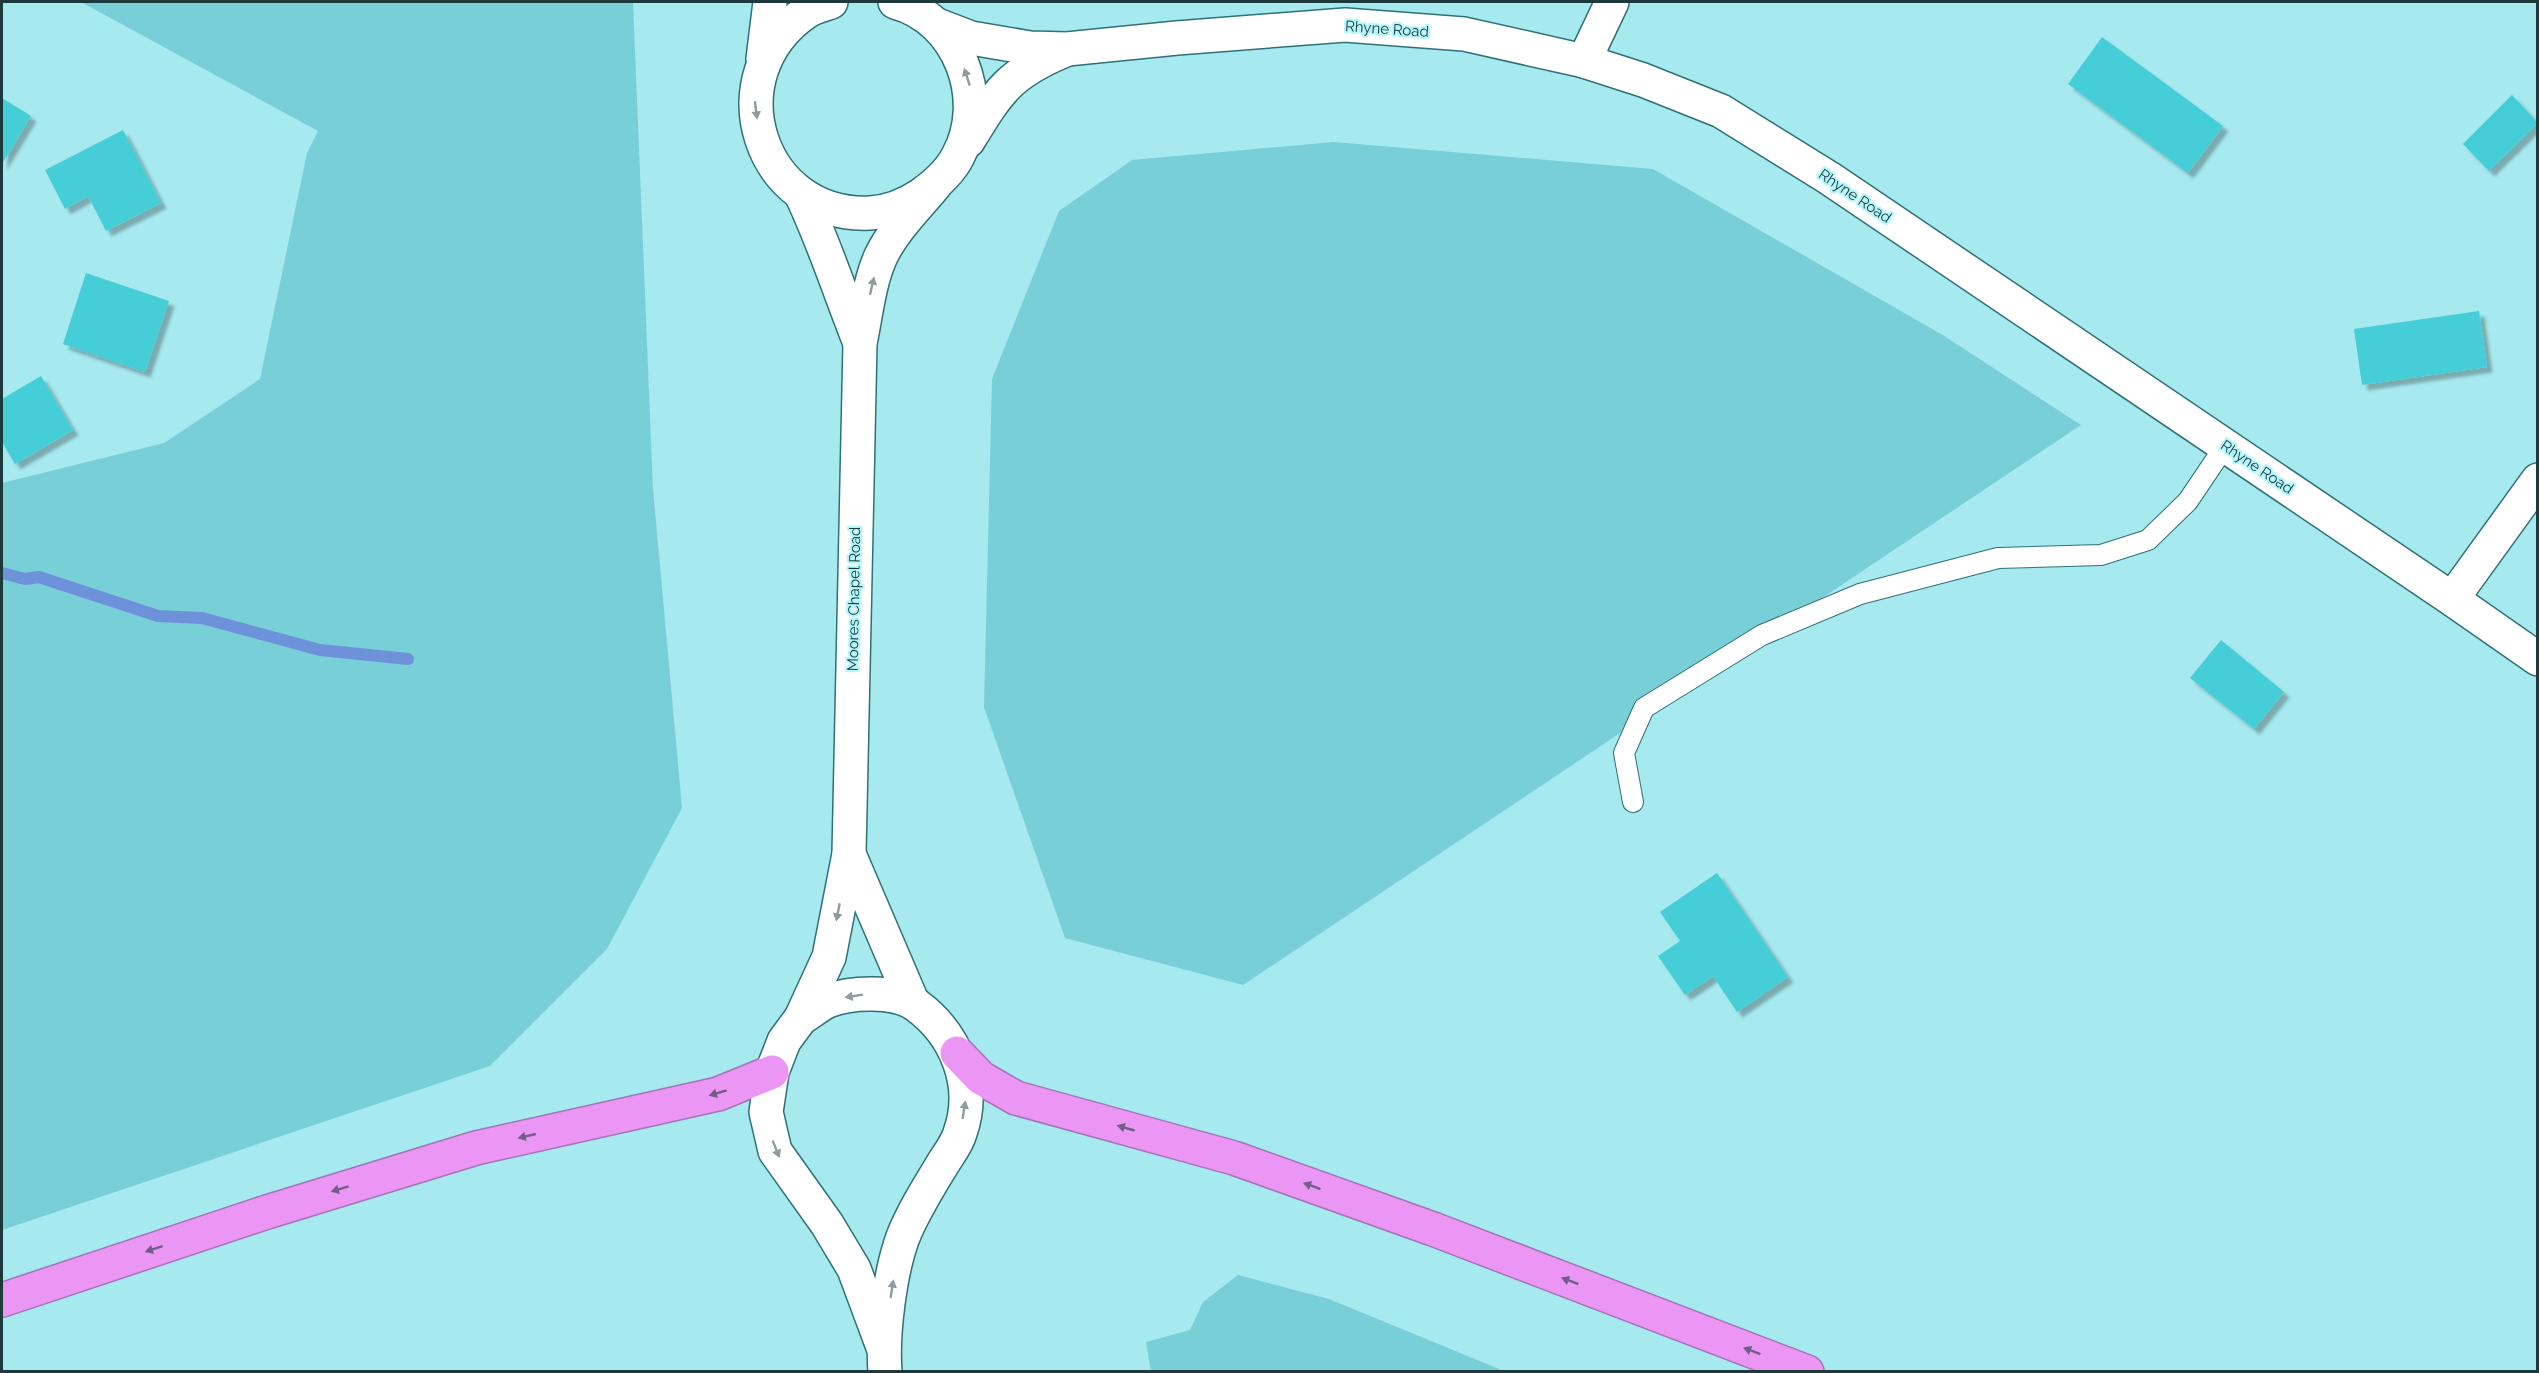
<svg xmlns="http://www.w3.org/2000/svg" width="2539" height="1373" font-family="Raleway,sans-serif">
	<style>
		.green { fill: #78cfd7 }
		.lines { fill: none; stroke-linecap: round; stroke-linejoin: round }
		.stream { stroke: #6d92da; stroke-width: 12 }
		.building { fill: #45cdd8; filter: url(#shadow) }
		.lane-casing { stroke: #2e7177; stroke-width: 22 }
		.street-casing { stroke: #2e7177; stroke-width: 36 }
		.secondary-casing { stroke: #2e7177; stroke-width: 36 }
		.highway-casing { stroke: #a375b4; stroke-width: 36 }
		.lane { stroke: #fff; stroke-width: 20 }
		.street { stroke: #fff; stroke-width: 33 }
		.secondary { stroke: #fff; stroke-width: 33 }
		.highway { stroke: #eb96f5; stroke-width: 33 }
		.oneway { fill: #8e9c9e }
		.oneway2 { fill: #705e86 }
		.labels { text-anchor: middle; stroke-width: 4.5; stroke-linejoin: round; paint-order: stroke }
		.street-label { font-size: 15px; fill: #1e393c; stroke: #b3f7fd }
	</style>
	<defs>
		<filter id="shadow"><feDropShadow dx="5.5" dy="5.5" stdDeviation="1.5" flood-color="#0004"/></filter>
	</defs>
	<rect width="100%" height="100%" fill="#a6e9ef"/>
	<g class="green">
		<path d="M 81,2 L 633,2 L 653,489 L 682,808 L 607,949 L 490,1066 L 2,1230 L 2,483 L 164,443 L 260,379 L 307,153 L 318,131 Z"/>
		<path d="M 1333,142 L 1653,169 L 1941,334 L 2081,425 L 1243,985 L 1065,938 L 984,707 L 992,379 L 1059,211 L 1132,160 Z"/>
		<path d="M 1238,1275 L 1329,1299 L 1504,1371 L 1151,1371 L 1146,1342 L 1190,1330 L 1203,1302 Z"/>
	</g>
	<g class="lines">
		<path class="stream" d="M 2,573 L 25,579 L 39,577 L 158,616 L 202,618 L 320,650 L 408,659"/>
	</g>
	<g class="building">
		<path d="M 2102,37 L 2223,126 L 2188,173 L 2068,84 Z"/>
		<path d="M 2512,95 L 2538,123 L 2489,171 L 2463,144 Z"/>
		<path d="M 2,98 L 31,116 L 2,164 Z"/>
		<path d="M 123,130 L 161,203 L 106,231 L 88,196 L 65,209 L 45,170 Z"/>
		<path d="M 86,273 L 169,301 L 145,372 L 63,344 Z"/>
		<path d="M 2479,311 L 2487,367 L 2362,385 L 2354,329 Z"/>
		<path d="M 41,376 L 73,430 L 15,464 L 2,442 L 2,399 Z"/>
		<path d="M 2221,640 L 2284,692 L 2254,729 L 2190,678 Z"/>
		<path d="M 1717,873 L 1788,977 L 1737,1012 L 1713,976 L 1685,995 L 1658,956 L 1680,941 L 1660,912 Z"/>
	</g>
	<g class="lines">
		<g class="lane-casing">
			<path id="lane" d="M 1633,802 L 1624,753 L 1644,708 L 1762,635 L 1860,594 L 1998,558 L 2101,555 L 2148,540 L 2188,501 L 2225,446"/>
		</g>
		<g class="street-casing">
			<g id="street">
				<path d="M 1584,61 L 1612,2"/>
				<path d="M 2452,599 L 2538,480"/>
			</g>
		</g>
		<g class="secondary-casing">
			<g id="secondary">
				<path d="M 831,2 C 823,5 813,7 806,12 C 713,76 759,218 870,213 C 888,212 906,205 921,195 C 935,185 950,172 958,156 C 989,99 959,19 895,2"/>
				<path d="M 937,25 L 971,38 L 1030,48 L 1067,49 L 1177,38 L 1345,25 L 1464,34 L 1584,61 L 1643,80 L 1721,111 L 1829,178 L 2452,599 L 2538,659"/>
				<path d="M 763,59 L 770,2"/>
				<path d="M 968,141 C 998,92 1008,74 1063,51"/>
				<path d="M 801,194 C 824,242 840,293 860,343"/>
				<path d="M 849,854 L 912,1001"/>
				<path d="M 801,1018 C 810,1013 819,1005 828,1001 C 851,992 895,990 916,1005 C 956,1034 977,1085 960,1133 C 957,1144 948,1155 942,1165 C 928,1188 913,1212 903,1237 C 890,1272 882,1334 885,1372"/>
				<path d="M 883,1347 L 854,1269 L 827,1224 L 775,1151 L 766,1112 L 772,1072 L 784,1041 L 801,1018 L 829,957 L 849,854 L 860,343 C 866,315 869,282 881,256 C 894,229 917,207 935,185"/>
			</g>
		</g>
		<g class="highway-casing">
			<g id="highway">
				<path d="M 957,1053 L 981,1078 L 1016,1098 L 1234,1158 L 1433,1229 L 1807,1372"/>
				<path d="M 2,1300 L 267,1212 L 476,1148 L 718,1094 L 772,1072"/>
			</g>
		</g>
		<use href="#lane" class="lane"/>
		<use href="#street" class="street"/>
		<use href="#secondary" class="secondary"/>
		<use href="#highway" class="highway"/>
	</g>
	<defs><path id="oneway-solid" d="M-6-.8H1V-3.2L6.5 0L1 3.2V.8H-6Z" transform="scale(1.5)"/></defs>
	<g class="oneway">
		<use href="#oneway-solid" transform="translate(967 77) rotate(-108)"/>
		<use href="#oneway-solid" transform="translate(756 110) rotate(83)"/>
		<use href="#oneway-solid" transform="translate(872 286) rotate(-77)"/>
		<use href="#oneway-solid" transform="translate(838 912) rotate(101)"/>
		<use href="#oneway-solid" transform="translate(854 996) rotate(171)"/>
		<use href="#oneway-solid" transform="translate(964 1110) rotate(-81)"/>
		<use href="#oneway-solid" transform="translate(776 1149) rotate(68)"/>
		<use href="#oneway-solid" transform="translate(892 1289) rotate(-81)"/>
	</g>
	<g class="oneway2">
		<use href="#oneway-solid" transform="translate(718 1093) rotate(163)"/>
		<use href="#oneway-solid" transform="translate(1126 1128) rotate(-164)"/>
		<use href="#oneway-solid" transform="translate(527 1136) rotate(167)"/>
		<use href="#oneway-solid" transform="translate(1312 1186) rotate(-160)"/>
		<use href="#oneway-solid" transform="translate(340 1189) rotate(163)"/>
		<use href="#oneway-solid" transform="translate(154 1249) rotate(162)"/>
		<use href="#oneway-solid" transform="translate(1570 1281) rotate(-159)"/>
		<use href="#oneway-solid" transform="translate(1752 1351) rotate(-159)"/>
	</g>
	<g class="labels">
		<g class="street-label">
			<text transform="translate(1387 29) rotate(4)" y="5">Rhyne Road</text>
			<text transform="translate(1855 196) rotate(34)" y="5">Rhyne Road</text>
			<text transform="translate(2257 467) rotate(34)" y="5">Rhyne Road</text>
			<text transform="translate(854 599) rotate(-89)" y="5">Moores Chapel Road</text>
		</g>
	</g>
	<rect width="2539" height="1373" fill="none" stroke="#1e393c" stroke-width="6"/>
</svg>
